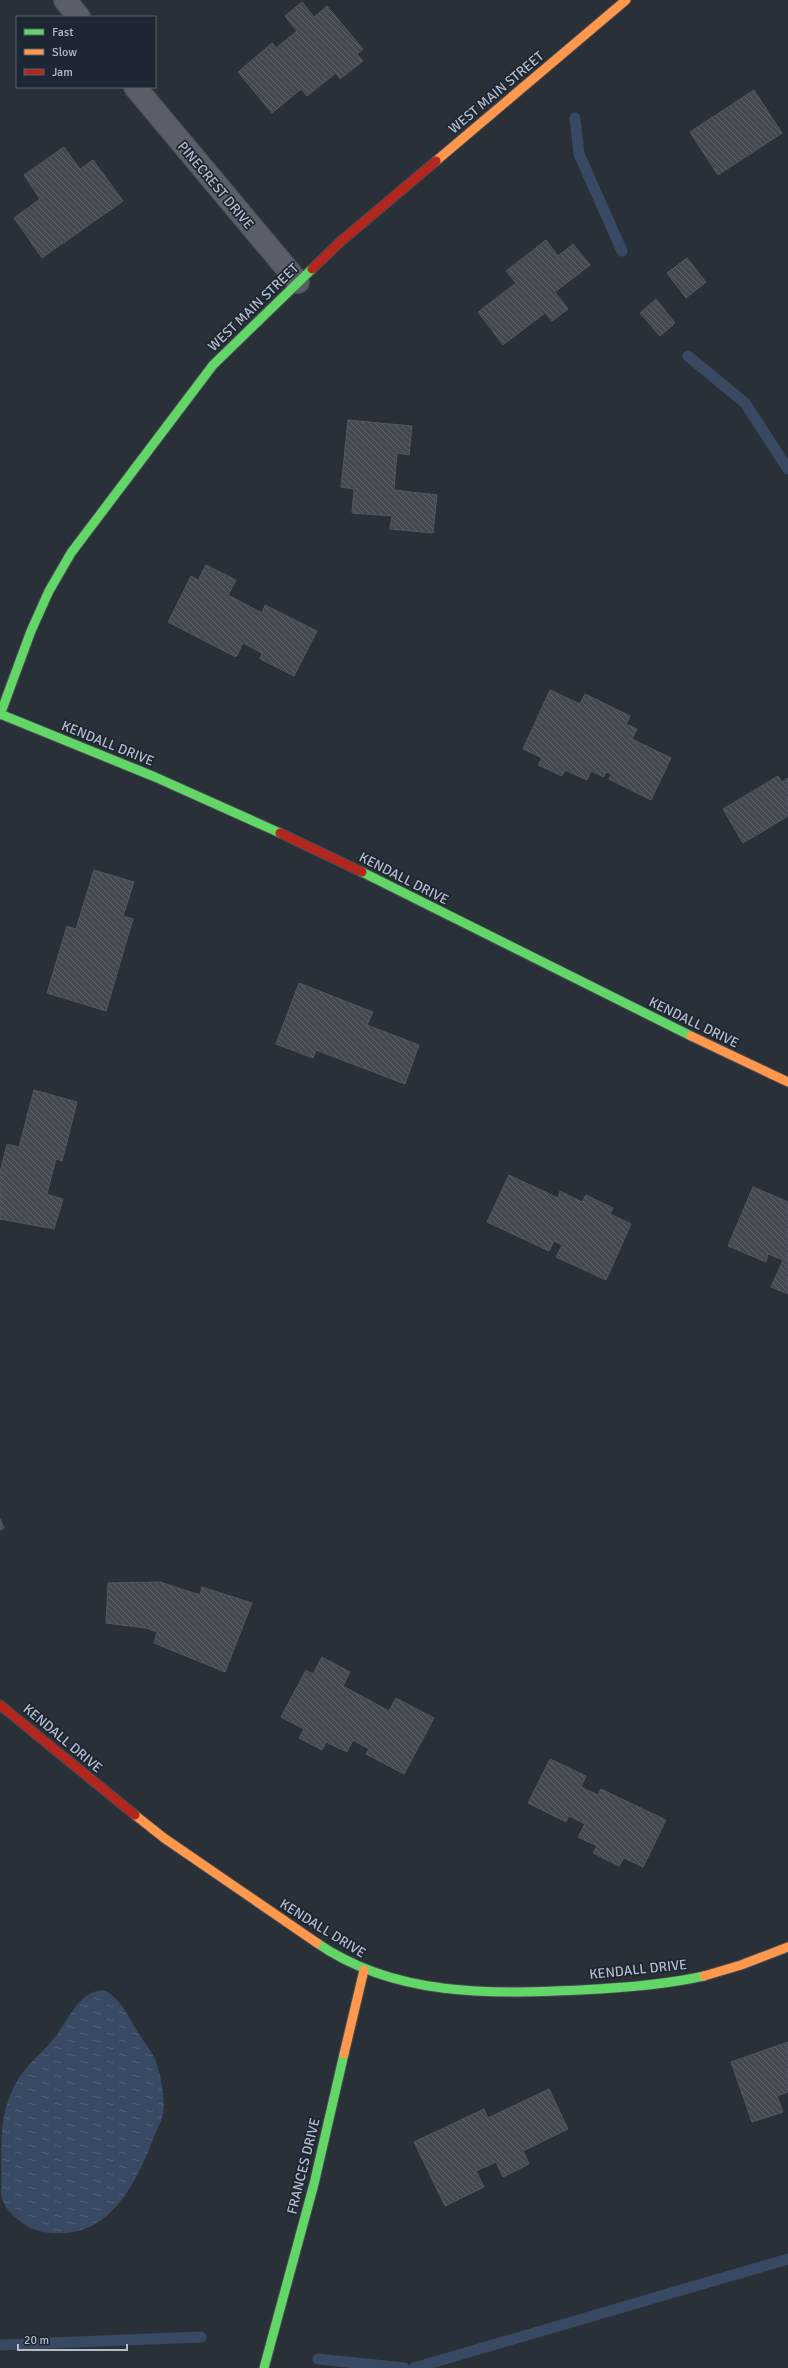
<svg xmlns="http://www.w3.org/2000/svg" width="788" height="2368" font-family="Signika,sans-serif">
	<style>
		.water { fill: url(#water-ripples) }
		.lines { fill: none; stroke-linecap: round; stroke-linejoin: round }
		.stream { stroke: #384963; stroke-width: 11 }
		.building { fill: url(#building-back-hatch); stroke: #52575f }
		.street-casing { stroke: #484c53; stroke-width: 24 }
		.fast-casing { stroke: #484c53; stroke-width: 11 }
		.slow-casing { stroke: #484c53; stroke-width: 11 }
		.jam-casing { stroke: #484c53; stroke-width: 11 }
		.street { stroke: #5a5e66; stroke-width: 22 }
		.fast { stroke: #63d668; stroke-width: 9 }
		.slow { stroke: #ff974d; stroke-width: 9 }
		.jam { stroke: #b3261e; stroke-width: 9 }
		.labels { text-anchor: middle; stroke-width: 3.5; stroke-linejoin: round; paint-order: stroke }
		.street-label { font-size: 14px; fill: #b4bcc9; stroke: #1d2633 }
	</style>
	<defs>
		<pattern id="water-ripples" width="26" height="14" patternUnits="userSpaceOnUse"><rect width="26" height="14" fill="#384963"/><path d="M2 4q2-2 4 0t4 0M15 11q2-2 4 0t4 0" fill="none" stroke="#526178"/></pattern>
		<pattern id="building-back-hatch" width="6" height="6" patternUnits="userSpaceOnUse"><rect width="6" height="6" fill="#444950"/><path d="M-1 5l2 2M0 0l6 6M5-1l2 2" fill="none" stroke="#5d6168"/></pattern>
	</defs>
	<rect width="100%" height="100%" fill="#2a3038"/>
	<path class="water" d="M 103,1990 C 120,1996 130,2020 139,2034 C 144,2042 150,2049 154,2057 C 160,2069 166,2101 163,2114 C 161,2123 155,2133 152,2142 C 136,2183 110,2235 59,2233 C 46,2233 35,2232 24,2224 C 12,2215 4,2209 1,2194 C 2,2171 0,2144 3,2121 C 5,2109 10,2092 17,2081 C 26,2066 39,2055 51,2042 C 66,2026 77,1991 103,1990 Z"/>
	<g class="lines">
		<g class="stream">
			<path d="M 575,118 L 579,154 L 622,251"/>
			<path d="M 688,356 L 745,403 L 788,469"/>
			<path d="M 0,2345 L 201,2337"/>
			<path d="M 318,2359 L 404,2368"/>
			<path d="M 414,2368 L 788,2259"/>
		</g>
	</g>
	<g class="building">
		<path d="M 302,2 L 314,17 L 327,6 L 363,49 L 357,54 L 363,61 L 340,79 L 336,73 L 307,96 L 301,89 L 272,113 L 238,72 L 272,43 L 276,48 L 297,31 L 285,16 Z"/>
		<path d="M 754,90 L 782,133 L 718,175 L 690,132 Z"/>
		<path d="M 64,147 L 80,169 L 93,160 L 123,201 L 42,258 L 14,218 L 40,199 L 24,175 Z"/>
		<path d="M 546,240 L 558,256 L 573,244 L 590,265 L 555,292 L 568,309 L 552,321 L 545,313 L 503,345 L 478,312 L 516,283 L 506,271 Z"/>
		<path d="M 687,258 L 706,282 L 686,298 L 667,273 Z"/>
		<path d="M 656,299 L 675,323 L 660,336 L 640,313 Z"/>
		<path d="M 348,420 L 412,426 L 409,455 L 397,453 L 394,490 L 437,495 L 433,533 L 390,529 L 392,516 L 352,513 L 354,489 L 341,487 Z"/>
		<path d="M 206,565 L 236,580 L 228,595 L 262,613 L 265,605 L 317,631 L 294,676 L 260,659 L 262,653 L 243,643 L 236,657 L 168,622 L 191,576 L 198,580 Z"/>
		<path d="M 550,690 L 580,704 L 585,694 L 630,716 L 626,724 L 637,729 L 632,739 L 671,758 L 651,800 L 609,779 L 612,774 L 606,772 L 604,777 L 591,771 L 587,780 L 565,770 L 562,776 L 538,765 L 542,758 L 523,749 Z"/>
		<path d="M 778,776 L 782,782 L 788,778 L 788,816 L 743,843 L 723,809 Z"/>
		<path d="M 94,870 L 134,882 L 123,916 L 133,919 L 106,1011 L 47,993 L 67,926 L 76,929 Z"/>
		<path d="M 299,983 L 373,1012 L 367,1025 L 419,1045 L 405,1084 L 316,1050 L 313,1058 L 276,1044 Z"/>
		<path d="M 34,1090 L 77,1102 L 62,1161 L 56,1159 L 47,1194 L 63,1199 L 54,1229 L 0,1219 L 0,1172 L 7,1144 L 19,1147 Z"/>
		<path d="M 509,1175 L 558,1198 L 560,1191 L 582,1202 L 586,1195 L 613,1208 L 610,1214 L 631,1224 L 606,1280 L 556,1257 L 562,1245 L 554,1241 L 549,1251 L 487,1222 Z"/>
		<path d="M 753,1187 L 788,1202 L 788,1294 L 771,1287 L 783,1260 L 768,1254 L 766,1262 L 728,1246 Z"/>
		<path d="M 0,1519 L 4,1528 L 0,1530 Z"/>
		<path d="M 160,1582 L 200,1595 L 202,1587 L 252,1603 L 225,1672 L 154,1643 L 157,1632 L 146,1628 L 106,1623 L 108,1583 Z"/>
		<path d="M 322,1657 L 350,1672 L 343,1686 L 389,1711 L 396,1698 L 434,1718 L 404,1774 L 366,1754 L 369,1749 L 353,1740 L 347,1752 L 326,1742 L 322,1750 L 299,1738 L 304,1729 L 281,1717 L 306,1670 L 313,1674 Z"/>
		<path d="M 550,1759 L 586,1776 L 581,1787 L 598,1795 L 601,1789 L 666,1820 L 643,1867 L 624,1858 L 619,1866 L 593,1853 L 597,1846 L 578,1837 L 585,1824 L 569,1816 L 566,1822 L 528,1803 Z"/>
		<path d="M 788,2042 L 788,2092 L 777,2096 L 783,2112 L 752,2122 L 731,2062 Z"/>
		<path d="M 549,2089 L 568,2129 L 523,2151 L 529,2164 L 503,2177 L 496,2162 L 476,2171 L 484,2187 L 445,2206 L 414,2142 L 484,2109 L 488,2118 Z"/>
	</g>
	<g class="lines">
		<g class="street-casing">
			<g id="street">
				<path d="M 65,0 L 79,17"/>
				<path d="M 135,87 L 298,282"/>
			</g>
		</g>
		<g class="fast-casing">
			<g id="fast">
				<path d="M 0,714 L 155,777 L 280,833"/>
				<path d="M 0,715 L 31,631 L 49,591 L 71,553 L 213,365 L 312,269"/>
				<path d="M 362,872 L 691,1036"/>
				<path d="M 317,1943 C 395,1997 490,1994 581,1990 C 622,1988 664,1985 704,1976"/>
				<path d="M 264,2368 L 314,2184 L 344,2054"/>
			</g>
		</g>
		<g class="slow-casing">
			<g id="slow">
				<path d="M 436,161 L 626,0"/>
				<path d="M 691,1036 L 788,1082"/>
				<path d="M 135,1815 L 164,1838 L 317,1943"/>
				<path d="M 704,1976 L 741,1965 L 788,1947"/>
				<path d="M 344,2054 L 364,1970"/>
			</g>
		</g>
		<g class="jam-casing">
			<g id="jam">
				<path d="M 312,269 L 340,242 L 436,161"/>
				<path d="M 280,833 L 362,872"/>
				<path d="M 0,1705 L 135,1815"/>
			</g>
		</g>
		<use href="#street" class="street"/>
		<use href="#fast" class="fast"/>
		<use href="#slow" class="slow"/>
		<use href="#jam" class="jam"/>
	</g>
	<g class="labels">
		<g class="street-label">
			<text transform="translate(496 92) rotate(-40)" y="5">WEST MAIN STREET</text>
			<text transform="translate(216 185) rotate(50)" y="5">PINECREST DRIVE</text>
			<text transform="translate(253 307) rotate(-44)" y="5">WEST MAIN STREET</text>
			<text transform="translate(108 743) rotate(22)" y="5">KENDALL DRIVE</text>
			<text transform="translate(404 878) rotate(27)" y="5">KENDALL DRIVE</text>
			<text transform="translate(694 1022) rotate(26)" y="5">KENDALL DRIVE</text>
			<text transform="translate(63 1738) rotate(40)" y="5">KENDALL DRIVE</text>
			<text transform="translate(323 1928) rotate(32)" y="5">KENDALL DRIVE</text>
			<text transform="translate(638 1969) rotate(-6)" y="5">KENDALL DRIVE</text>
			<text transform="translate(303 2166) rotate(-76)" y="5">FRANCES DRIVE</text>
		</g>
	</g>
	<rect x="16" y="16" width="140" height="72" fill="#1d2633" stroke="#59626f"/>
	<rect x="24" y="29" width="20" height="6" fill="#63d668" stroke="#59626f"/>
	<text x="52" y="36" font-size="12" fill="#b4bcc9">Fast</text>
	<rect x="24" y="49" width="20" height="6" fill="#ff974d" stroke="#59626f"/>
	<text x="52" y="56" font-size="12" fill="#b4bcc9">Slow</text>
	<rect x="24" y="69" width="20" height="6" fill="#b3261e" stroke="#59626f"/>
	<text x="52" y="76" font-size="12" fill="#b4bcc9">Jam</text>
	<path d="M18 2344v6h109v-6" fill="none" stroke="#b4bcc9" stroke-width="2"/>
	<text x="24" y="2344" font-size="12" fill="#b4bcc9" stroke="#1d2633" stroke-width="3" paint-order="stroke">20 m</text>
</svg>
